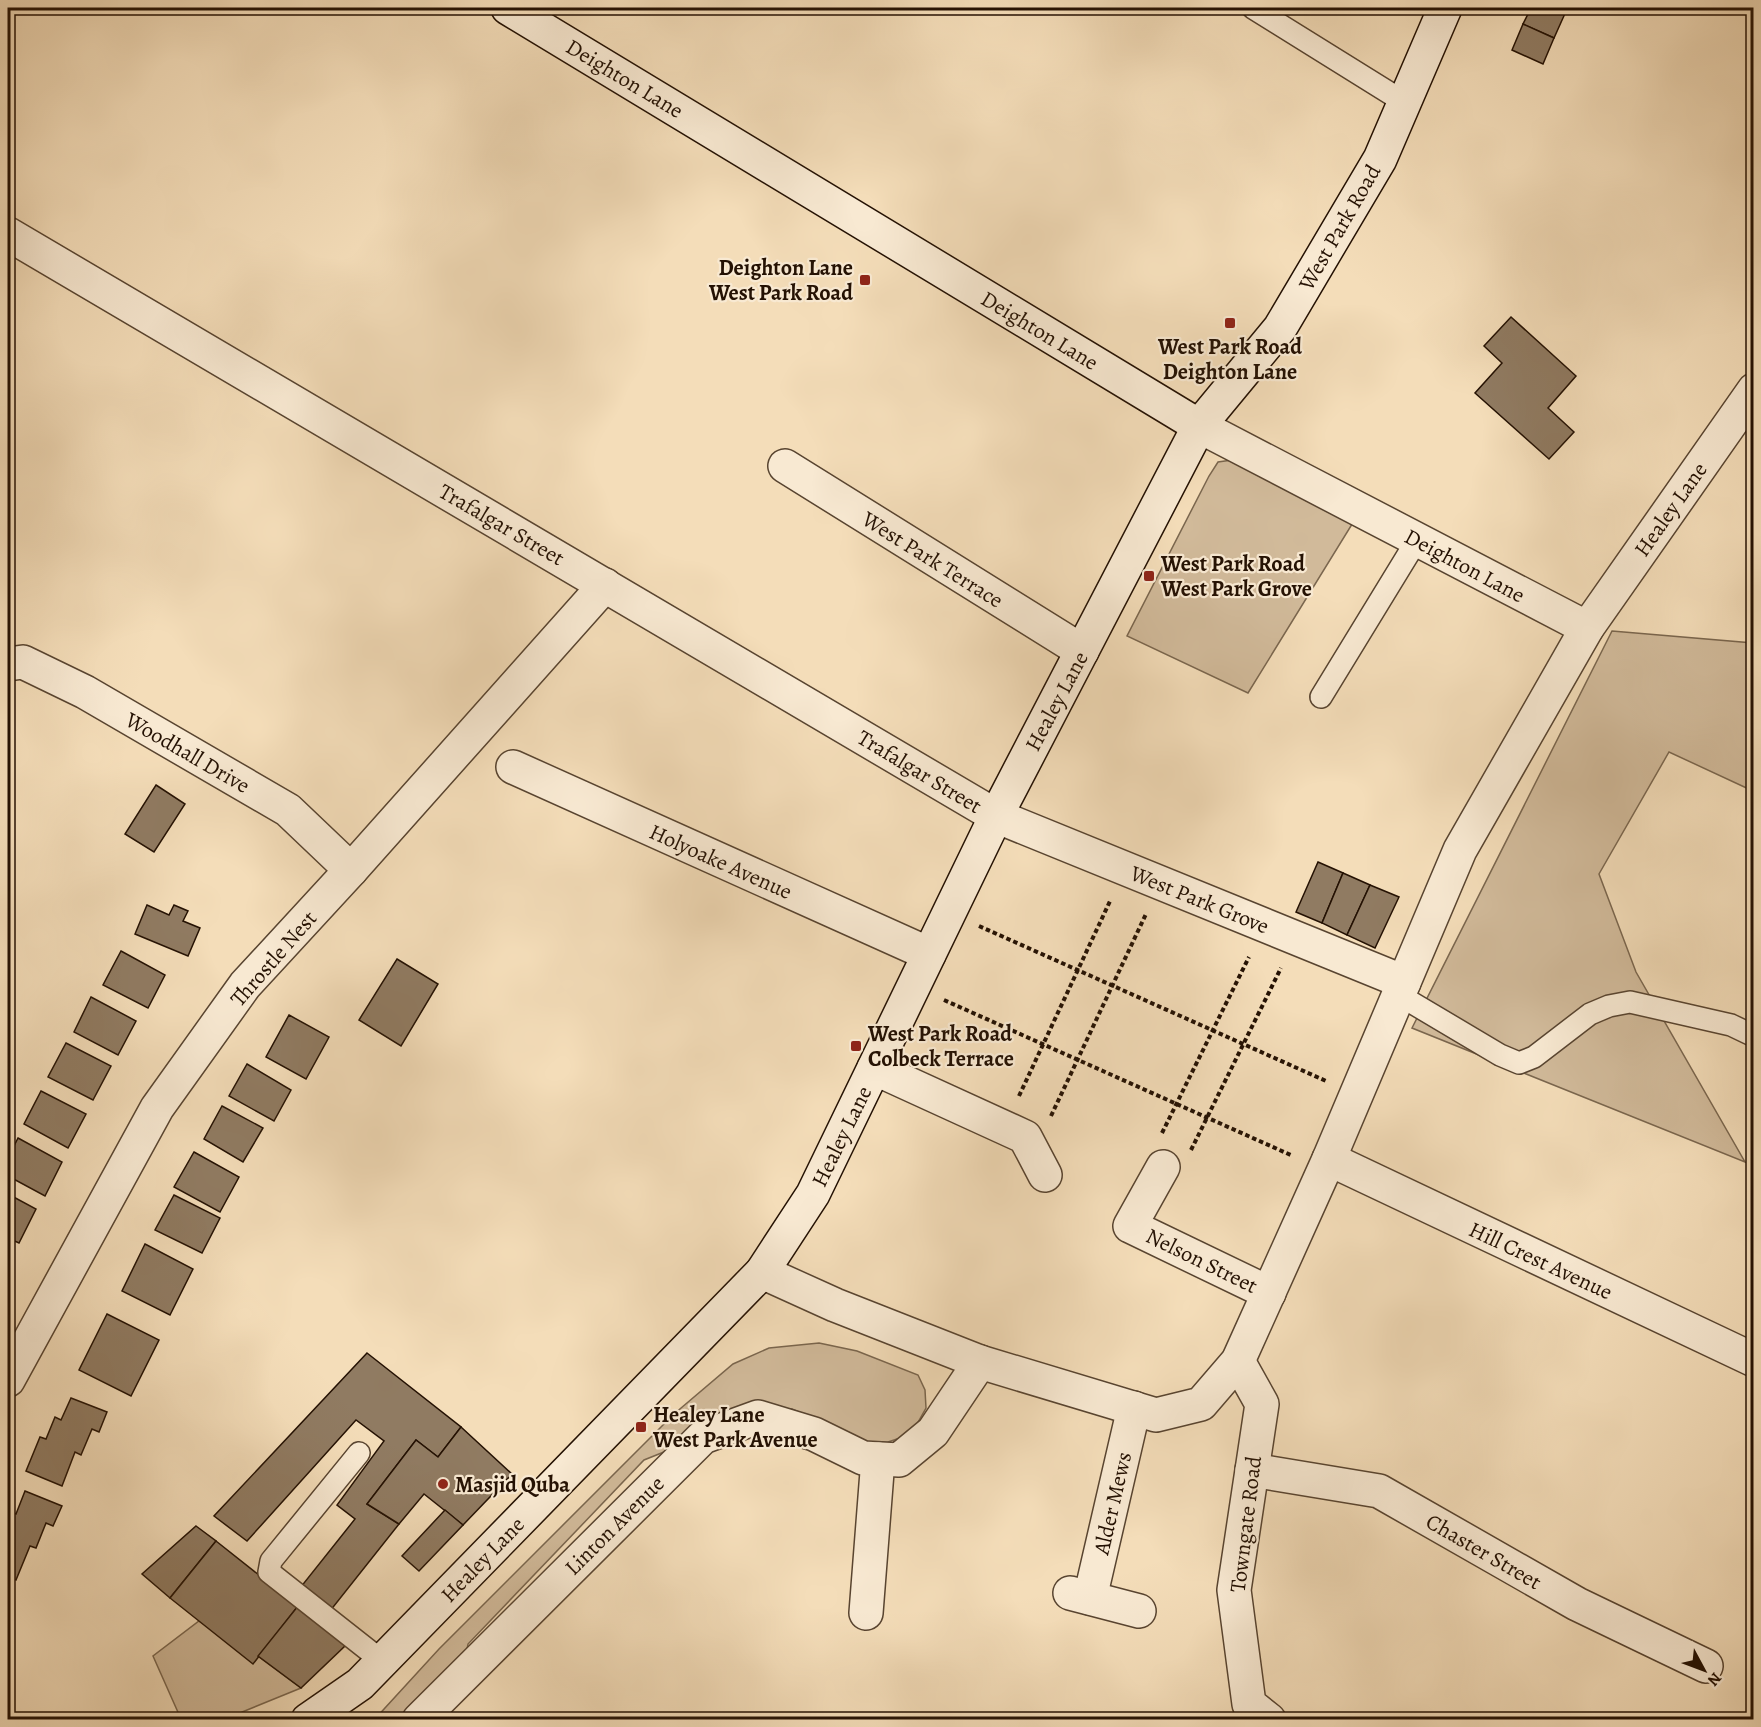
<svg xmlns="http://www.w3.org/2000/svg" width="1761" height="1727" font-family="Alegreya,serif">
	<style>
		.green { fill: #d1ba9a; stroke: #7a664e; stroke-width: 1.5 }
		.building { fill: #907b62; stroke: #241103; stroke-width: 1.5 }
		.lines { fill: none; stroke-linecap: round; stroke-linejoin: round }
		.lane-casing { stroke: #584430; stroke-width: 24 }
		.street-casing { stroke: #584430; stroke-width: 36 }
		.secondary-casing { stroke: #241103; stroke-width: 36 }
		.path { stroke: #241103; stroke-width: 4; stroke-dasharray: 4.5 3; stroke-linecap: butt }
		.lane { stroke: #f8e9d2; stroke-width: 21 }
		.street { stroke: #f8e9d2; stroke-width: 33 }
		.secondary { stroke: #f8e9d2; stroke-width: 33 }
		.poi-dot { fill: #8f2418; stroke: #f8e9d2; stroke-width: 2 }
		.labels { text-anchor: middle; stroke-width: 4.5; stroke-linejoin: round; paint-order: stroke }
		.street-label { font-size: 22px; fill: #241103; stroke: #f8e9d2 }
		.poi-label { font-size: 22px; font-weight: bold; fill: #241103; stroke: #f8e9d2; text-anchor: start }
	</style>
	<rect width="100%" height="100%" fill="#f4ddb9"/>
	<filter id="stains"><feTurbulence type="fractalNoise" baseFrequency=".00333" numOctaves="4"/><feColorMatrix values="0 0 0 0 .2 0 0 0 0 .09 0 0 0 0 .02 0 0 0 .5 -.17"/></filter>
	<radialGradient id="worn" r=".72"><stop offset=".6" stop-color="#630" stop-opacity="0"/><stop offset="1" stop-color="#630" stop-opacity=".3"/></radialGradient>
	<g class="green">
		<path d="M 1239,459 L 1354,521 L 1248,693 L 1127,636 L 1209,476 L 1218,462 Z"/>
		<path d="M 1612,631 L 1753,643 L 1753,791 L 1669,752 L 1599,874 L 1636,972 L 1745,1162 L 1412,1028 Z"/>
		<path d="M 819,1343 L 857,1351 L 918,1375 L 925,1390 L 926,1408 L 917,1424 L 903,1437 L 888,1442 L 869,1443 L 792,1409 L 758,1407 L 679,1446 L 644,1460 L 468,1644 L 464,1665 L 404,1719 L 374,1720 L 439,1649 L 674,1414 L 733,1364 L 769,1348 Z"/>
		<path d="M 199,1621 L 258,1656 L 301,1688 L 225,1719 L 181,1719 L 153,1656 Z"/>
	</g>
	<g class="building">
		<path d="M 1531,8 L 1567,9 L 1554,38 L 1523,24 Z"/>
		<path d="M 1523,24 L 1554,38 L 1543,64 L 1512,50 Z"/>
		<path d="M 1511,317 L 1576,376 L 1548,408 L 1574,432 L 1549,459 L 1475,393 L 1502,363 L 1484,346 Z"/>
		<path d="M 156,785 L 185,804 L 154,852 L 125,834 Z"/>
		<path d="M 1318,862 L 1343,873 L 1322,923 L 1296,912 Z"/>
		<path d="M 1343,873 L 1370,885 L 1347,935 L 1322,923 Z"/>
		<path d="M 1370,885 L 1399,897 L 1375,948 L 1347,935 Z"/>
		<path d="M 147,905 L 169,915 L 174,905 L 188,911 L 183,921 L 200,928 L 188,956 L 135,934 Z"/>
		<path d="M 121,951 L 165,975 L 148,1008 L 103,985 Z"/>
		<path d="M 397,959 L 438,984 L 401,1046 L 359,1020 Z"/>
		<path d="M 91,997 L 136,1021 L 118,1055 L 74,1032 Z"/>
		<path d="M 289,1015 L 329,1037 L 306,1079 L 266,1057 Z"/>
		<path d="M 66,1043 L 111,1066 L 93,1100 L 48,1077 Z"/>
		<path d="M 247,1064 L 291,1090 L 274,1121 L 229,1096 Z"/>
		<path d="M 41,1091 L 86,1114 L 68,1148 L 24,1124 Z"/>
		<path d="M 222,1106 L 263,1128 L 243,1162 L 204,1139 Z"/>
		<path d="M 18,1138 L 62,1162 L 45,1196 L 8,1176 L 8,1158 Z"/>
		<path d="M 194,1152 L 239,1177 L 220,1212 L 174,1187 Z"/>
		<path d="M 8,1194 L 36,1209 L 19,1243 L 8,1238 Z"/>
		<path d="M 174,1195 L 220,1218 L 202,1253 L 155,1230 Z"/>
		<path d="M 145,1244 L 193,1269 L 170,1315 L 122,1291 Z"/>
		<path d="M 107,1314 L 159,1340 L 131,1396 L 79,1370 Z"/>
		<path d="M 367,1353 L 461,1427 L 438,1457 L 416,1440 L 367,1504 L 399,1524 L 330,1611 L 300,1588 L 355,1519 L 337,1505 L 384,1441 L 356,1420 L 247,1541 L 214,1516 Z"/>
		<path d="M 71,1398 L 107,1412 L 99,1432 L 92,1429 L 81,1455 L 75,1452 L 62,1486 L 26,1471 L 40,1437 L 46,1439 L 55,1417 L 61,1420 Z"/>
		<path d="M 461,1427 L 512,1474 L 463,1525 L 424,1494 L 399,1524 L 367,1504 L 416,1440 L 438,1457 Z"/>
		<path d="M 25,1491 L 62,1506 L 53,1526 L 46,1523 L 36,1548 L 30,1546 L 16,1580 L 8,1576 L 8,1516 L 10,1511 L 16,1514 Z"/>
		<path d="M 445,1510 L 463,1525 L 419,1571 L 402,1556 Z"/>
		<path d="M 196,1526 L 216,1541 L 170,1598 L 142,1574 Z"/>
		<path d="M 216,1541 L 298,1606 L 253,1664 L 170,1598 Z"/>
		<path d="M 298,1606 L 346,1645 L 301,1688 L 258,1656 Z"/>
	</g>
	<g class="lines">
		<g class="lane-casing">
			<g id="lane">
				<path d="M 1253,8 L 1404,102"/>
				<path d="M 1321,697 L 1417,540"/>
				<path d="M 1399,995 L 1500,1055 L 1519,1063 L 1534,1057 L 1590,1014 L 1609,1006 L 1630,1002 L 1731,1025 L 1754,1036"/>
				<path d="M 359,1453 L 271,1561 L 269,1572 L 382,1661"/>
			</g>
		</g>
		<g class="street-casing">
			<g id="street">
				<path d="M 8,234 L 996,816 L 1404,982"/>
				<path d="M 1199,426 L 1587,628"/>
				<path d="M 785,466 L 1082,651"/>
				<path d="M 8,664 L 23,662 L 85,692 L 288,810 L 351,870"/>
				<path d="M 513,767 L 929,954"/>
				<path d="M 874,1068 L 1025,1137 L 1045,1175"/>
				<path d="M 1329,1159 L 1754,1360"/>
				<path d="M 1163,1167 L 1130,1226 L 1269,1293"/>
				<path d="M 762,1272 L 835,1305 L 980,1362 L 1156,1415 L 1201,1404 L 1238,1361 L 1329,1159 L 1460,850 L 1587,628 L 1754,390"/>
				<path d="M 1238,1361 L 1262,1404 L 1234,1590 L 1249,1704 L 1269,1720"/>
				<path d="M 8,1380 L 157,1108 L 245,985 L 351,870 L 605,585"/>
				<path d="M 1252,1470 L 1379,1491 L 1577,1604 L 1706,1666"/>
				<path d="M 1070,1593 L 1139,1611"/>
				<path d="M 1090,1598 L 1134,1408"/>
				<path d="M 866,1613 L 878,1459"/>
				<path d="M 419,1720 L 703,1437 L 758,1417 L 814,1434 L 863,1458 L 899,1460 L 933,1432 L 980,1362"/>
			</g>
		</g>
		<g class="secondary-casing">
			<g id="secondary">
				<path d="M 508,8 L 1199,426"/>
				<path d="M 308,1720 L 360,1684 L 762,1272 L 813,1194 L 996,816 L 1199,426 L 1280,328 L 1380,159 L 1445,8"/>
			</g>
		</g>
		<g class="path">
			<path d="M 979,926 L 1326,1081"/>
			<path d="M 944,1000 L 1293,1156"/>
			<path d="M 1019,1096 L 1111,899"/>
			<path d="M 1051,1116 L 1146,914"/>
			<path d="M 1162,1133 L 1249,957"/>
			<path d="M 1191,1150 L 1281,968"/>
		</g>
		<use href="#lane" class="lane"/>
		<use href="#street" class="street"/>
		<use href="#secondary" class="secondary"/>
	</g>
	<g class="poi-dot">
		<rect x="859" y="274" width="12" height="12" rx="3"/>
		<rect x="1224" y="317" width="12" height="12" rx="3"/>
		<rect x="1143" y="570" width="12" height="12" rx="3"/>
		<rect x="850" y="1040" width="12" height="12" rx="3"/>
		<rect x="635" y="1421" width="12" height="12" rx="3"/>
		<circle cx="443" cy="1484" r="6"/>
	</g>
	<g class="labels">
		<g class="street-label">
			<text transform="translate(625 78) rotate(31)" y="8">Deighton Lane</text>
			<text transform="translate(1339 227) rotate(-60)" y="8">West Park Road</text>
			<text transform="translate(1040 330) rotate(31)" y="8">Deighton Lane</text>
			<text transform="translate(1670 509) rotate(-55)" y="8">Healey Lane</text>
			<text transform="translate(502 524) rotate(30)" y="8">Trafalgar Street</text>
			<text transform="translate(933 559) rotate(32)" y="8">West Park Terrace</text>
			<text transform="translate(1465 565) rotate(28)" y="8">Deighton Lane</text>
			<text transform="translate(1056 701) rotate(-62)" y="8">Healey Lane</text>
			<text transform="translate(188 752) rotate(30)" y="8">Woodhall Drive</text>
			<text transform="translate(920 771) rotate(31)" y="8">Trafalgar Street</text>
			<text transform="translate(721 861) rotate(24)" y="8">Holyoake Avenue</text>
			<text transform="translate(1200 899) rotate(22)" y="8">West Park Grove</text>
			<text transform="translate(273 958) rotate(-49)" y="8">Throstle Nest</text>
			<text transform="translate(841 1136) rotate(-64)" y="8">Healey Lane</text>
			<text transform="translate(1202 1260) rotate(26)" y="8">Nelson Street</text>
			<text transform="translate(1541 1260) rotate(25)" y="8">Hill Crest Avenue</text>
			<text transform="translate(1112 1503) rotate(-77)" y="8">Alder Mews</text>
			<text transform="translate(1245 1524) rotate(-83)" y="8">Towngate Road</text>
			<text transform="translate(614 1525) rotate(-45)" y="8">Linton Avenue</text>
			<text transform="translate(1484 1551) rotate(30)" y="8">Chaster Street</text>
			<text transform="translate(482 1559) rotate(-46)" y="8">Healey Lane</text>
		</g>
		<g class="poi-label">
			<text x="853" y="275" text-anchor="end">Deighton Lane<tspan x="853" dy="25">West Park Road</tspan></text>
			<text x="1230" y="354" text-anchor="middle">West Park Road<tspan x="1230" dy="25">Deighton Lane</tspan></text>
			<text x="1161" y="571">West Park Road<tspan x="1161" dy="25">West Park Grove</tspan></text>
			<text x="868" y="1041">West Park Road<tspan x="868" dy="25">Colbeck Terrace</tspan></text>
			<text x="653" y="1422">Healey Lane<tspan x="653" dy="25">West Park Avenue</tspan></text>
			<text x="455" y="1492">Masjid Quba</text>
		</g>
	</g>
	<rect width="1761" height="1727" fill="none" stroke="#f4ddb9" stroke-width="30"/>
	<rect x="9" y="9" width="1743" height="1709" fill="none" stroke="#241103" stroke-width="3"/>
	<rect x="15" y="15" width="1731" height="1697" fill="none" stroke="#241103" stroke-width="1.5"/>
	<g transform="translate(1704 1670) rotate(131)" stroke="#f8e9d2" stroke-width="4.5" paint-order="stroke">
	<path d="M0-4.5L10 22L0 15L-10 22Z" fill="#241103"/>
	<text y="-9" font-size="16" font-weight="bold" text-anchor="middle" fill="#241103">N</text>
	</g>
	<rect width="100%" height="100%" filter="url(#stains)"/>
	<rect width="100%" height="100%" fill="url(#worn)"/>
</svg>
